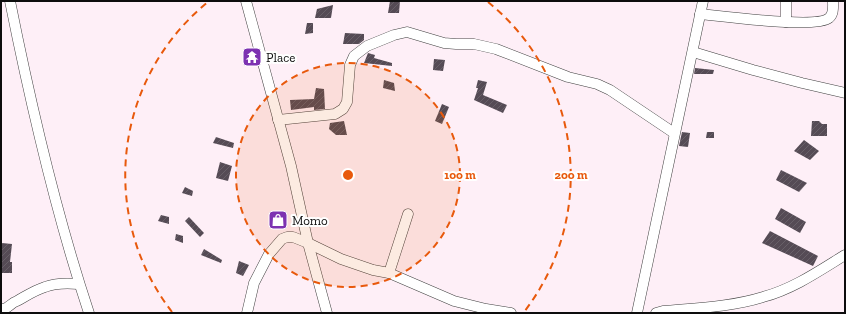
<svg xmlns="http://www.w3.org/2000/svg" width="846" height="314" font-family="'Zilla Slab',serif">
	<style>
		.building { fill: url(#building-hatch) }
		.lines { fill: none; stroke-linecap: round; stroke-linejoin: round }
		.minor-casing { stroke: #404040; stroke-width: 11 }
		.minor { stroke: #fff; stroke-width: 10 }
		.ring { fill: none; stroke: #e8590c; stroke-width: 2; stroke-dasharray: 7 5 }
		.labels { text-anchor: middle; stroke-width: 4; stroke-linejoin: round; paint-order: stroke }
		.poi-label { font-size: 13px; fill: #0d0d0d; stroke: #fff; text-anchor: start }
		.centre { fill: #e8590c; stroke: #fff; stroke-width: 2 }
		.ring-label { font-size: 12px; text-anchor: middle; font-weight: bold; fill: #e8590c; stroke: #fff; stroke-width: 4; stroke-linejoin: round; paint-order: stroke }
	</style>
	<defs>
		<pattern id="building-hatch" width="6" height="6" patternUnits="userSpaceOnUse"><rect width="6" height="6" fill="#554b55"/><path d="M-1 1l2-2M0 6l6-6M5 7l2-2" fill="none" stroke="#686068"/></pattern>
	</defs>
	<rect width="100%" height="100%" fill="#feeff7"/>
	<g class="building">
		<path d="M 390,1 L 400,1 L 399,13 L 388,13 Z"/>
		<path d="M 333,5 L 331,18 L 315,18 L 317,9 Z"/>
		<path d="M 307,23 L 313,23 L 313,33 L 305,34 Z"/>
		<path d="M 345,33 L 364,34 L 364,40 L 359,44 L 343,44 Z"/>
		<path d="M 368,53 L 375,55 L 374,58 L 392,63 L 392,66 L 364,63 Z"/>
		<path d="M 434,59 L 445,60 L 443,71 L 433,70 Z"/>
		<path d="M 695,68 L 714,70 L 713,74 L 694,74 Z"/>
		<path d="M 384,80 L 394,83 L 395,91 L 383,88 Z"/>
		<path d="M 478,80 L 487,82 L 483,95 L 507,105 L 503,113 L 474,100 L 478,88 L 476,88 Z"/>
		<path d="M 316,88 L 324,89 L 325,109 L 314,110 L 314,107 L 291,110 L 290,100 L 314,99 Z"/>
		<path d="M 442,104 L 449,107 L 442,124 L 435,121 Z"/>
		<path d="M 344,121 L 347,135 L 336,135 L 329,129 L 330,123 Z"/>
		<path d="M 812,121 L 819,121 L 822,124 L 827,124 L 827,136 L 811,136 Z"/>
		<path d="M 682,132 L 690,133 L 688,147 L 679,146 Z"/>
		<path d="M 707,132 L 714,132 L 714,138 L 706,138 Z"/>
		<path d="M 216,137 L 234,143 L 233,148 L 213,143 Z"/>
		<path d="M 804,140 L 819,151 L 810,160 L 794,151 Z"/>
		<path d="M 220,162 L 232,166 L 228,181 L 216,178 Z"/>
		<path d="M 781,170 L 807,183 L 799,192 L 776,180 Z"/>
		<path d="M 185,187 L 193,191 L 192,196 L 182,193 Z"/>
		<path d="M 781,208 L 806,222 L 800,233 L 775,219 Z"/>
		<path d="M 161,215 L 169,217 L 169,224 L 158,221 Z"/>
		<path d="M 189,217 L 204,233 L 200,237 L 185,221 Z"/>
		<path d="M 770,231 L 818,256 L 813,266 L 762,243 Z"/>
		<path d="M 176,234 L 183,236 L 183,243 L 175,240 Z"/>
		<path d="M 2,243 L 12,244 L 10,262 L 12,262 L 12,273 L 2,273 Z"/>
		<path d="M 204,249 L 222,260 L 221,263 L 201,255 Z"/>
		<path d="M 239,261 L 249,265 L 243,276 L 236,273 Z"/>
	</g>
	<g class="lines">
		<g class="minor-casing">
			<g id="minor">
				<path d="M 10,1 C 31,106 55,211 89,313"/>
				<path d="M 246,1 L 291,166 L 308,243 L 327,313"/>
				<path d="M 700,14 C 721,16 816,29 829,18 C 834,14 833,7 833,1"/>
				<path d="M 786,22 L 786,1"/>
				<path d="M 693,52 L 753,70 L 802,83 L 845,93"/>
				<path d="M 278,120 L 335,114 L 343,109 L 347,102 L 350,65 L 354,56 L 367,46 L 394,35 L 407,32 L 444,43 L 456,44 L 474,44 L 496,49 L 568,77 L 597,84 L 610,90 L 674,133"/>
				<path d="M 389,273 L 454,301 L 486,309 L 511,313"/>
				<path d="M 1,309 C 8,310 10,303 17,301 C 26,296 35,290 45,287 C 55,283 68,283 79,284"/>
				<path d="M 247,313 L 254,283 L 269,254 L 282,239 L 287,237 L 293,237 L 308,243 L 341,259 L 373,270 L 389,273 L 408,214"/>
				<path d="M 637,313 L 703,1"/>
				<path d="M 656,313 L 663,311 C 696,308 731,307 763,297 C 793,289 819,271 845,255"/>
			</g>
		</g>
		<use href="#minor" class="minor"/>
	</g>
	<circle cx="348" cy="175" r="112" fill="#e8590c" fill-opacity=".12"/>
	<g class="ring">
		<circle cx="348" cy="175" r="112"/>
		<path d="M172 312A223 223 0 0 1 208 2M488 2A223 223 0 0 1 524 312"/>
	</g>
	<defs>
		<g id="temple-square" transform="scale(1)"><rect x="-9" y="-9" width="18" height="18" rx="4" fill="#7d32b1" stroke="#fff"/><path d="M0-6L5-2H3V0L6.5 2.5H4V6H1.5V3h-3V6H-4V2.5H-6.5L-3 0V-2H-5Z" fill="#fff"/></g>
		<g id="shop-square" transform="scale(1)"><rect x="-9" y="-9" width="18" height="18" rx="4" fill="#7d32b1" stroke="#fff"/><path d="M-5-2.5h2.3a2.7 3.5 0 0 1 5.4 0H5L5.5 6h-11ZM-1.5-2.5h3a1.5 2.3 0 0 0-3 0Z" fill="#fff"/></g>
	</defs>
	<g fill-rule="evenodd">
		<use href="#temple-square" x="252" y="57"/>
		<use href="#shop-square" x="278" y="220"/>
	</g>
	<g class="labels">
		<g class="poi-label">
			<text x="266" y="62">Place</text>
			<text x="292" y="225">Momo</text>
		</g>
	</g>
	<circle cx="348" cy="175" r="6" class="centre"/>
	<g class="ring-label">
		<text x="460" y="179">100 m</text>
		<text x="571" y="179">200 m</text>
	</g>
	<rect width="846" height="314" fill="none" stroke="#0d0d0d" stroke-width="4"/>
</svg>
